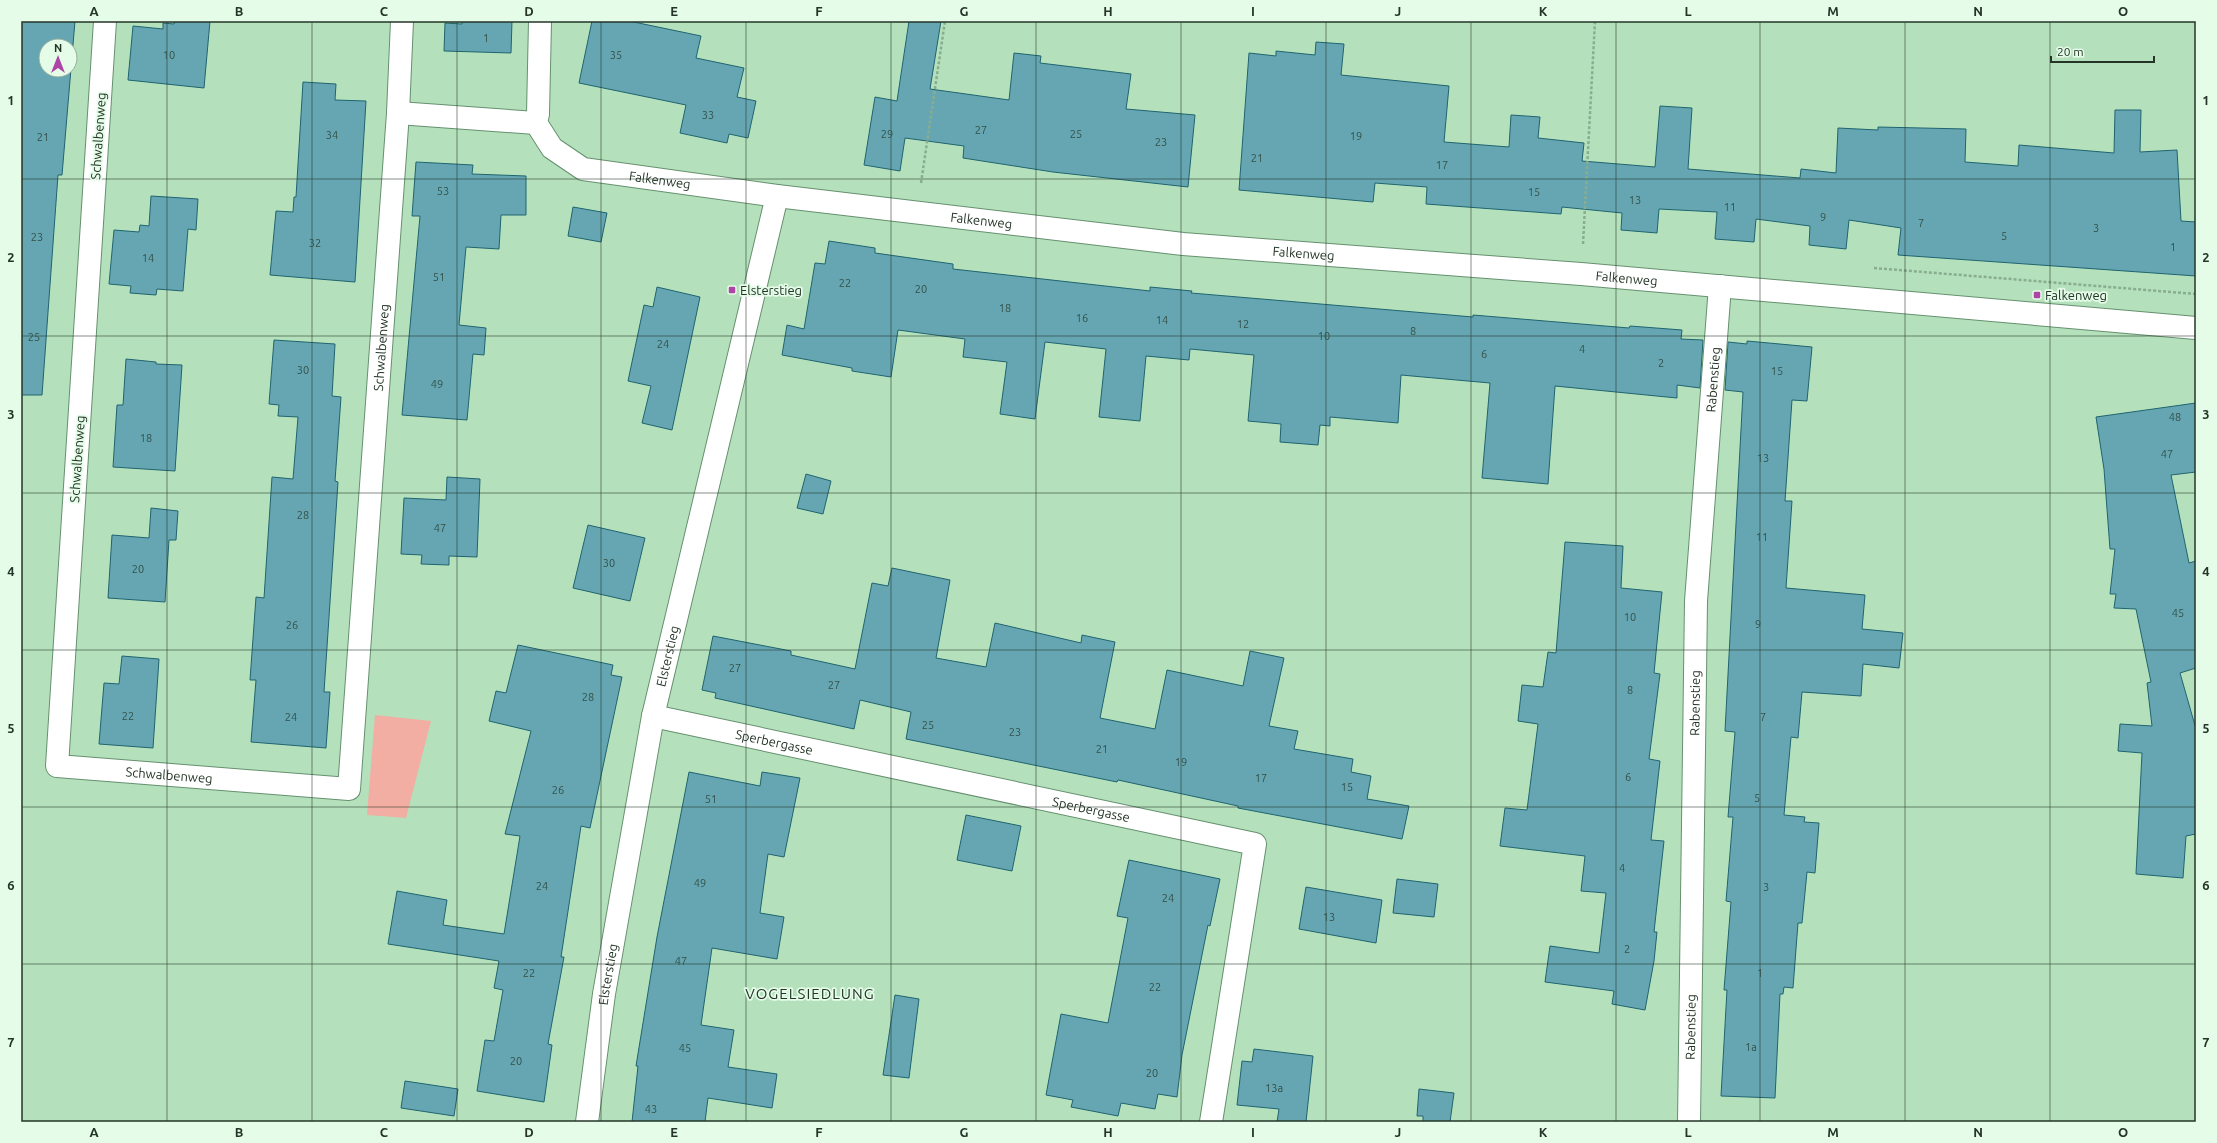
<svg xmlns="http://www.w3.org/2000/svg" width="2217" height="1143" font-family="Ubuntu,sans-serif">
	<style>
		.green { fill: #f2aea2 }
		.building { fill: #65a6b2; stroke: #20646f; fill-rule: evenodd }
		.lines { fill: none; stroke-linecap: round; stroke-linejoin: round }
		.street-casing { stroke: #66906f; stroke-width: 24 }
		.path { stroke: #89ad8f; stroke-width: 2.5; stroke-dasharray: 3 2; stroke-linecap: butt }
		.street { stroke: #fff; stroke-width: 22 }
		.grid { fill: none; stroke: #243527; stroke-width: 1; stroke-opacity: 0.55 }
		.poi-dot { fill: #ad44a6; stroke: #e5fce9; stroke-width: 1.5 }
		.labels { text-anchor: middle; stroke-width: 3.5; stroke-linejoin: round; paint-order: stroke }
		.number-label { font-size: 11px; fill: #34514a }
		.street-label { font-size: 13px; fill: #243527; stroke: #e5fce9 }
		.poi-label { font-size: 13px; fill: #243527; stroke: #e5fce9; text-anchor: start }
		.quarter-label { font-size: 15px; letter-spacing: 1px; fill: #243527; stroke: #e5fce9 }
		.neatline { fill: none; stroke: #243527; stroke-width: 1.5 }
		.grid-label { font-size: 13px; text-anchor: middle; font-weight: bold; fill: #243527 }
	</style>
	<rect width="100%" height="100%" fill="#b4e1bc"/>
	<path class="green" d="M 375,715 L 431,721 L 406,818 L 367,815 Z"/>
	<g class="building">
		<path d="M 21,21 L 75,21 L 62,175 L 58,175 L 42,395 L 21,395 ZM 46,46 L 70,46 L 70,70 L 46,70 Z"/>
		<path d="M 175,21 L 210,21 L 204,88 L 128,80 L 133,26 L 163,29 L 163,23 L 174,24 Z"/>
		<path d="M 462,21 L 512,21 L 511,53 L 444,51 L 445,23 L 462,24 Z"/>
		<path d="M 592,21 L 629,21 L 701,36 L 696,58 L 744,68 L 737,97 L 756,101 L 748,138 L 729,134 L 727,143 L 680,133 L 686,105 L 579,83 Z"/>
		<path d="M 909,21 L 941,21 L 930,89 L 1009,100 L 1014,53 L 1041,56 L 1040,63 L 1131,74 L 1126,109 L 1195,115 L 1188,187 L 1053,172 L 963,158 L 964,146 L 905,138 L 900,171 L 864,165 L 875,97 L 897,101 Z"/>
		<path d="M 1316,42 L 1344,44 L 1341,75 L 1449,86 L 1444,142 L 1509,147 L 1511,115 L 1540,117 L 1538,138 L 1584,143 L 1582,161 L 1655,167 L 1660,106 L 1692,108 L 1688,169 L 1800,178 L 1801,169 L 1836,173 L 1838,128 L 1878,130 L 1878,127 L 1966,129 L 1965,162 L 2018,166 L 2019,145 L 2114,153 L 2115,110 L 2141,110 L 2140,152 L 2177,150 L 2181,221 L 2196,222 L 2196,276 L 1898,255 L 1901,228 L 1849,220 L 1846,249 L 1809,245 L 1810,226 L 1756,219 L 1754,242 L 1715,239 L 1717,212 L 1659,209 L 1657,233 L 1621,230 L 1622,213 L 1562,207 L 1561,214 L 1426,204 L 1427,187 L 1375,183 L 1373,202 L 1239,190 L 1249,53 L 1276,56 L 1276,51 L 1315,55 Z"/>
		<path d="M 303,82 L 336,84 L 335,100 L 366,101 L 355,282 L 270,275 L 276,211 L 293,212 L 294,197 L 296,197 Z"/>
		<path d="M 416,162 L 473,165 L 472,174 L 526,176 L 526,215 L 501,215 L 499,249 L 466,247 L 459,325 L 486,328 L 484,355 L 473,354 L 467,420 L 402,415 L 420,216 L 412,216 Z"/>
		<path d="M 151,196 L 198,199 L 196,230 L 188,229 L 183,291 L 157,289 L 156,295 L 130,293 L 131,286 L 109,284 L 114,230 L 139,232 L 140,225 L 149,226 Z"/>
		<path d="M 573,207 L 607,213 L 601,242 L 568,236 Z"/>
		<path d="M 829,241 L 875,248 L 875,253 L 953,264 L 953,269 L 1150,291 L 1150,287 L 1192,291 L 1191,293 L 1473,317 L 1473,315 L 1629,328 L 1630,326 L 1682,330 L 1681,339 L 1703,340 L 1700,388 L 1677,385 L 1677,398 L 1555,386 L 1548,484 L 1482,478 L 1490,383 L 1401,375 L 1398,423 L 1330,417 L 1330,426 L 1320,425 L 1318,445 L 1280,442 L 1281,424 L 1248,421 L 1254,355 L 1190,349 L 1189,360 L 1146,356 L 1140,421 L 1099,417 L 1106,349 L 1045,342 L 1035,419 L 1000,414 L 1007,362 L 963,357 L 965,339 L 898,330 L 891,377 L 852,371 L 852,368 L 782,355 L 787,325 L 804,329 L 815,263 L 825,264 Z"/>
		<path d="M 657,287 L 700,297 L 672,430 L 642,423 L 651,386 L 628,381 L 644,305 L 653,307 Z"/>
		<path d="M 274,340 L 335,344 L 332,396 L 341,397 L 335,481 L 338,482 L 324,692 L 330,692 L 326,748 L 251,742 L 256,680 L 250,680 L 256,597 L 264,598 L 272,477 L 293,479 L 298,417 L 278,416 L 279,405 L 269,404 Z"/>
		<path d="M 1747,341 L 1812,347 L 1807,401 L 1792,400 L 1785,501 L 1792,501 L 1786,588 L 1865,595 L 1862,629 L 1903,633 L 1899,668 L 1863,664 L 1861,696 L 1802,692 L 1798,738 L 1791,737 L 1784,815 L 1805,817 L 1804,822 L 1819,823 L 1815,873 L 1807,872 L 1802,923 L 1798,923 L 1793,988 L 1784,987 L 1783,994 L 1780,994 L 1775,1098 L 1721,1096 L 1727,990 L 1724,990 L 1731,902 L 1726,901 L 1733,817 L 1728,817 L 1735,732 L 1725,731 L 1743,392 L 1725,390 L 1728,342 L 1747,344 Z"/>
		<path d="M 126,359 L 156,362 L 156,364 L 182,365 L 175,471 L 113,467 L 117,405 L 123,405 Z"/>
		<path d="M 2196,403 L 2196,472 L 2171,475 L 2189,563 L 2196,561 L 2196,668 L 2180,673 L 2196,729 L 2196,834 L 2186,836 L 2183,878 L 2136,874 L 2142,753 L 2118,751 L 2120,724 L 2152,726 L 2147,683 L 2151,682 L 2136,609 L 2114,608 L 2116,594 L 2110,594 L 2115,549 L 2110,549 L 2104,469 L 2096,417 Z"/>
		<path d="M 806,474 L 831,481 L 823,514 L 797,508 Z"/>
		<path d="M 447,477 L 480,479 L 477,557 L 449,556 L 449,565 L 421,564 L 422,555 L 401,554 L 404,498 L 446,500 Z"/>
		<path d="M 151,508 L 178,511 L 176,540 L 169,540 L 165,602 L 108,598 L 112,535 L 149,538 Z"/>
		<path d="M 588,525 L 645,538 L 630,601 L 573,588 Z"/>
		<path d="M 1565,542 L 1623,546 L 1621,588 L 1662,592 L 1654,673 L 1660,674 L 1649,759 L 1660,761 L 1651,840 L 1664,841 L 1654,932 L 1657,932 L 1654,961 L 1645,1010 L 1612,1004 L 1614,991 L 1545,982 L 1550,946 L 1599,953 L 1606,893 L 1581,891 L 1585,856 L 1500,846 L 1505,808 L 1527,810 L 1538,724 L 1518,721 L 1522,685 L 1543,687 L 1548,652 L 1556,653 Z"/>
		<path d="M 892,568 L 950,580 L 936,658 L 986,667 L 995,623 L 1081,643 L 1082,635 L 1115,642 L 1100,718 L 1155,729 L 1167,670 L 1243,686 L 1250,651 L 1284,658 L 1269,726 L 1298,731 L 1294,749 L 1353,759 L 1351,772 L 1371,776 L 1367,799 L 1409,806 L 1402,839 L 1238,808 L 1238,806 L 1118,780 L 1117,782 L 906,739 L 911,712 L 860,700 L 854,729 L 715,698 L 716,693 L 702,690 L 713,636 L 791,651 L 791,655 L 855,669 L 872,583 L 888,586 Z"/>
		<path d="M 518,645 L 613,665 L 611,675 L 622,677 L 590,828 L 581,826 L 561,957 L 564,957 L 548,1044 L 552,1045 L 544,1102 L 477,1091 L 485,1040 L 494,1041 L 503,990 L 494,988 L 499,961 L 388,944 L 397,891 L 447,900 L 443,925 L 504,934 L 520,836 L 505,834 L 531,731 L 489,721 L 496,691 L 506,693 Z"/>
		<path d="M 122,656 L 159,659 L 153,748 L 99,744 L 104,683 L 119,684 Z"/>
		<path d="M 689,772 L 760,786 L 762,772 L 800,778 L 784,857 L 768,854 L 760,913 L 784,917 L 777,959 L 712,948 L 701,1025 L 734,1030 L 728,1067 L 777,1074 L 772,1108 L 708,1098 L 705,1122 L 632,1122 L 638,1066 L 636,1066 L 657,937 Z"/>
		<path d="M 966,815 L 1021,826 L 1012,871 L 957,860 Z"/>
		<path d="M 1129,860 L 1220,879 L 1210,926 L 1208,925 L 1182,1055 L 1177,1097 L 1158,1094 L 1155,1109 L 1121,1103 L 1118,1116 L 1071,1107 L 1073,1100 L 1046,1095 L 1061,1014 L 1108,1023 L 1128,918 L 1117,916 Z"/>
		<path d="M 1397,879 L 1438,884 L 1434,917 L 1393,913 Z"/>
		<path d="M 1306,887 L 1382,900 L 1376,943 L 1299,929 Z"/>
		<path d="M 895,995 L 919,999 L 909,1078 L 883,1075 Z"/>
		<path d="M 1254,1049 L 1313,1056 L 1306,1122 L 1277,1122 L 1279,1109 L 1237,1105 L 1242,1061 L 1252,1062 Z"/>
		<path d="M 405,1081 L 458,1089 L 454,1116 L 401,1108 Z"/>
		<path d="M 1419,1089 L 1454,1093 L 1450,1122 L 1423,1122 L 1423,1116 L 1417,1116 Z"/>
	</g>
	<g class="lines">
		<g class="street-casing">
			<g id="street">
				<path id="s1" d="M 105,21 L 57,766 L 349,789 L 398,113 L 402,21"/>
				<path id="s2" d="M 540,21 L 538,114 L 536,123 L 552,148 L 583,169 L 777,196 L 1183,244 L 1581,274 L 2196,328"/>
				<path d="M 398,113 L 536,123"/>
				<path id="s3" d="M 653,716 L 1255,844 L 1211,1122"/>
				<path id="s4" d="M 587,1122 L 604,994 L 653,716 L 777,196"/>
				<path id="s5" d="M 1689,1122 L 1696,601 L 1720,286"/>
			</g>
		</g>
		<g class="path">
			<path d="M 921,183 L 945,21"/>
			<path d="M 1583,244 L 1595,21"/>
			<path d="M 1874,268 L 2196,294"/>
		</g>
		<use href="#street" class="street"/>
	</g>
	<path class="grid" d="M 167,21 L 167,1122M 312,21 L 312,1122M 457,21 L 457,1122M 601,21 L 601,1122M 746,21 L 746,1122M 891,21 L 891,1122M 1036,21 L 1036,1122M 1181,21 L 1181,1122M 1326,21 L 1326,1122M 1471,21 L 1471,1122M 1616,21 L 1616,1122M 1760,21 L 1760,1122M 1905,21 L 1905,1122M 2050,21 L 2050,1122M 21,179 L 2196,179M 21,336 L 2196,336M 21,493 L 2196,493M 21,650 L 2196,650M 21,807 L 2196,807M 21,964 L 2196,964"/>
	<g class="poi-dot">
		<rect x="728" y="286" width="8" height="8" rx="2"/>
		<rect x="2033" y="291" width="8" height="8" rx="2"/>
	</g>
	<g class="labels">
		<g class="number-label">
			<text x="486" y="42">1</text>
			<text x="169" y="59">10</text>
			<text x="616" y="59">35</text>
			<text x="708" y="119">33</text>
			<text x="981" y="134">27</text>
			<text x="887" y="138">29</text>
			<text x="1076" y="138">25</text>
			<text x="332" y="139">34</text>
			<text x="1356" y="140">19</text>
			<text x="43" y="141">21</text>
			<text x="1161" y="146">23</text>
			<text x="1257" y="162">21</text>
			<text x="1442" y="169">17</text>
			<text x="443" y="195">53</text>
			<text x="1534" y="196">15</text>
			<text x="1635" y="204">13</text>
			<text x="1730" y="211">11</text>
			<text x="1823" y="221">9</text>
			<text x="1921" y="227">7</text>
			<text x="2096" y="232">3</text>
			<text x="2004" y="240">5</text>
			<text x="37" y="241">23</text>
			<text x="315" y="247">32</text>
			<text x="2173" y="251">1</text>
			<text x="148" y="262">14</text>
			<text x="439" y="281">51</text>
			<text x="845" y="287">22</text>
			<text x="921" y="293">20</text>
			<text x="1005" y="312">18</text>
			<text x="1082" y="322">16</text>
			<text x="1162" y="324">14</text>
			<text x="1243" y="328">12</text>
			<text x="1413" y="335">8</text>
			<text x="1324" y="340">10</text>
			<text x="34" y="341">25</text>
			<text x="663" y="348">24</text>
			<text x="1582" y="353">4</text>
			<text x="1484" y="358">6</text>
			<text x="1661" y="367">2</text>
			<text x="303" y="374">30</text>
			<text x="1777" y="375">15</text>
			<text x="437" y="388">49</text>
			<text x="2175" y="421">48</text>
			<text x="146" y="442">18</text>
			<text x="2167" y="458">47</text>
			<text x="1763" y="462">13</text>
			<text x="303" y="519">28</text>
			<text x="440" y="532">47</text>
			<text x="1762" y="541">11</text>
			<text x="609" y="567">30</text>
			<text x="138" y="573">20</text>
			<text x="2178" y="617">45</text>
			<text x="1630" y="621">10</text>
			<text x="1758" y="628">9</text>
			<text x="292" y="629">26</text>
			<text x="735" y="672">27</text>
			<text x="834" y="689">27</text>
			<text x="1630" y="694">8</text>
			<text x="588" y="701">28</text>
			<text x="128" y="720">22</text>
			<text x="291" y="721">24</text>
			<text x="1763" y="721">7</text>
			<text x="928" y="729">25</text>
			<text x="1015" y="736">23</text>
			<text x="1102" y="753">21</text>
			<text x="1181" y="766">19</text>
			<text x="1628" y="781">6</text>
			<text x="1261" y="782">17</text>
			<text x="1347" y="791">15</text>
			<text x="558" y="794">26</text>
			<text x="1757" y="802">5</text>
			<text x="711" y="803">51</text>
			<text x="1622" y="872">4</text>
			<text x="700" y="887">49</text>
			<text x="542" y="890">24</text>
			<text x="1766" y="891">3</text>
			<text x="1168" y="902">24</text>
			<text x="1329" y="921">13</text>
			<text x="1627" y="953">2</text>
			<text x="681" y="965">47</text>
			<text x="529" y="977">22</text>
			<text x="1760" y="977">1</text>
			<text x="1155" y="991">22</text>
			<text x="1751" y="1051">1a</text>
			<text x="685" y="1052">45</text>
			<text x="516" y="1065">20</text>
			<text x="1152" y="1077">20</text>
			<text x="1274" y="1092">13a</text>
			<text x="651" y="1113">43</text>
		</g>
		<g class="street-label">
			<text transform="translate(98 136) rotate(-86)" y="5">Schwalbenweg</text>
			<text dy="5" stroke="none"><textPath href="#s2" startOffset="247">Falkenweg</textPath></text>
			<text dy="5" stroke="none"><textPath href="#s2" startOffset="571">Falkenweg</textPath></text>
			<text dy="5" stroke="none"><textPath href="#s2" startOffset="895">Falkenweg</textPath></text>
			<text dy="5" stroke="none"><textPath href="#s2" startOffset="1219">Falkenweg</textPath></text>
			<text dy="5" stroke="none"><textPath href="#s1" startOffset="1482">Schwalbenweg</textPath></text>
			<text dy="5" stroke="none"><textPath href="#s5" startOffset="743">Rabenstieg</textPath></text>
			<text transform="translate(77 459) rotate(-86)" y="5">Schwalbenweg</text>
			<text dy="5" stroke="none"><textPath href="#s4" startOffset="473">Elsterstieg</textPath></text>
			<text dy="5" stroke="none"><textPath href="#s5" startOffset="419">Rabenstieg</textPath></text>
			<text dy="5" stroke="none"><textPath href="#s3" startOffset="124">Sperbergasse</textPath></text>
			<text dy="5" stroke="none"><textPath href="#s1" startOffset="859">Schwalbenweg</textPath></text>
			<text dy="5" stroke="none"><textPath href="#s3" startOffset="448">Sperbergasse</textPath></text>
			<text dy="5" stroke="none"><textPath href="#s4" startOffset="149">Elsterstieg</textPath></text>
			<text dy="5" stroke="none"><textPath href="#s5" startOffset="95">Rabenstieg</textPath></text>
		</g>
		<g class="poi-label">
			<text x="740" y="295">Elsterstieg</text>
			<text x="2045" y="300">Falkenweg</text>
		</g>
		<g class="quarter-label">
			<text x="810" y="999">VOGELSIEDLUNG</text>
		</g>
	</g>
	<rect width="2217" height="1143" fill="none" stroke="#e5fce9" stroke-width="44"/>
	<g transform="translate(58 58)"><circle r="19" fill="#e5fce9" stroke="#98ac9b"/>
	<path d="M0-3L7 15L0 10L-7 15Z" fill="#ad44a6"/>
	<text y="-6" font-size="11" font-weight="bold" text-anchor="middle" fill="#243527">N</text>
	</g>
	<path d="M2051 56v6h103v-6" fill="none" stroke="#243527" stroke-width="2"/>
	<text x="2057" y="56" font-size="12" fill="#243527" stroke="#e5fce9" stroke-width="3" paint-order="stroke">20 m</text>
	<rect x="22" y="22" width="2173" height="1099" class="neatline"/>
	<g class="grid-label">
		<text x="94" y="16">A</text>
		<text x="239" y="16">B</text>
		<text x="384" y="16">C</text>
		<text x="529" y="16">D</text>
		<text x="674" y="16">E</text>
		<text x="819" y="16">F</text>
		<text x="964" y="16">G</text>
		<text x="1108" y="16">H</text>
		<text x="1253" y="16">I</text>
		<text x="1398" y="16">J</text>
		<text x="1543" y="16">K</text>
		<text x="1688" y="16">L</text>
		<text x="1833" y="16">M</text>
		<text x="1978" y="16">N</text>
		<text x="2123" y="16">O</text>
		<text x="11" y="105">1</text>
		<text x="2206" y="105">1</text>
		<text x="11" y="262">2</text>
		<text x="2206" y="262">2</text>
		<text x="11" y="419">3</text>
		<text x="2206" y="419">3</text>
		<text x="11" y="576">4</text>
		<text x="2206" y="576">4</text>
		<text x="11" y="733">5</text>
		<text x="2206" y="733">5</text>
		<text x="11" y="890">6</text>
		<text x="2206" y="890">6</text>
		<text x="11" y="1047">7</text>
		<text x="2206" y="1047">7</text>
		<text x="94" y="1137">A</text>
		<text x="239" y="1137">B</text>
		<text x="384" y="1137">C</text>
		<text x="529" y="1137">D</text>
		<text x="674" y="1137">E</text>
		<text x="819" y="1137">F</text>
		<text x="964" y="1137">G</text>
		<text x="1108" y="1137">H</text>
		<text x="1253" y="1137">I</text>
		<text x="1398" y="1137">J</text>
		<text x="1543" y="1137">K</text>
		<text x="1688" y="1137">L</text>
		<text x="1833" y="1137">M</text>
		<text x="1978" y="1137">N</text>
		<text x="2123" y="1137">O</text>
	</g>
</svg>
